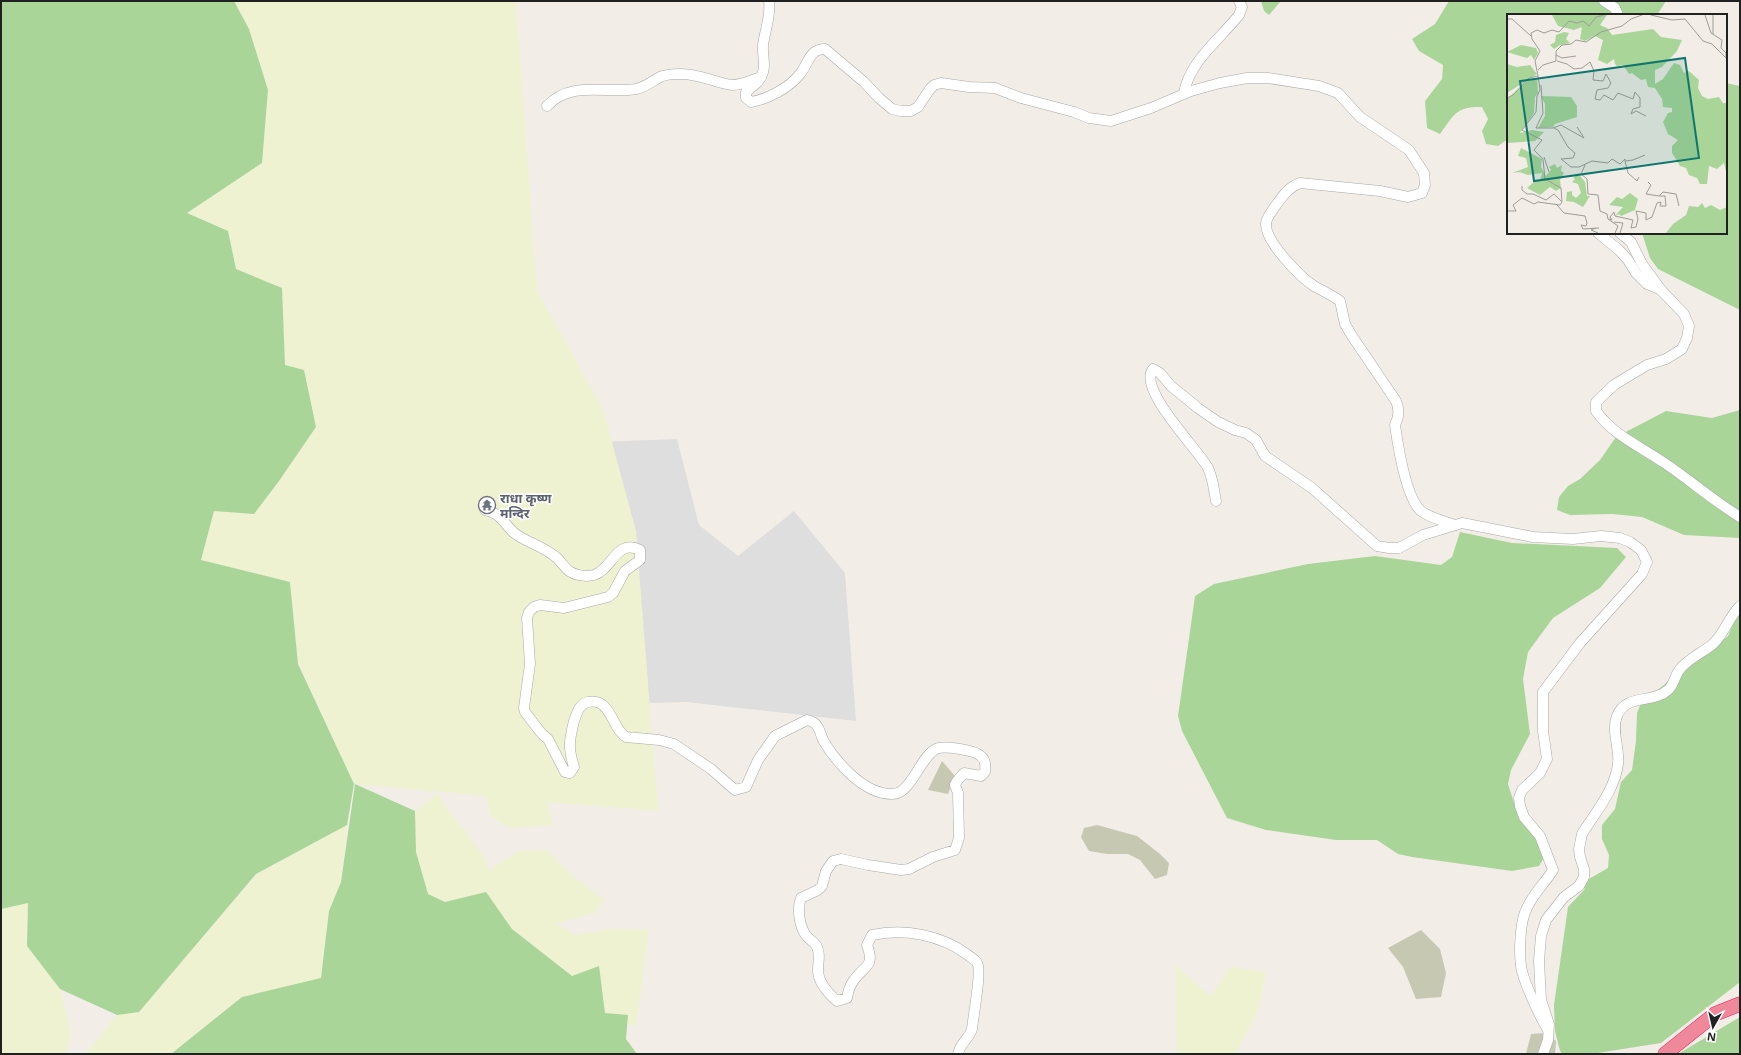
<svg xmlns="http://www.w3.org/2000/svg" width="1741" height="1055" font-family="'Noto Sans','Noto Sans Devanagari',sans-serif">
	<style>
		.residential { fill: #dfdede }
		.construction { fill: #c7c8b1 }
		.farmland { fill: #eff2d1 }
		.forest { fill: #a9d598 }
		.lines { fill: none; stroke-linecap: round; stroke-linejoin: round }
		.minor-casing { stroke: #a8a8a8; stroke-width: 11 }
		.highway-casing { stroke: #eb195d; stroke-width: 15 }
		.minor { stroke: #fff; stroke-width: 10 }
		.highway { stroke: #ef889a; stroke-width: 14 }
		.labels { text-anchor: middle; stroke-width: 3; stroke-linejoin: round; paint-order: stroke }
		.worship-label { font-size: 13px; font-weight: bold; fill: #5b616d; stroke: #fff; text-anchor: start }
		.inset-road { fill: none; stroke: #9e9c98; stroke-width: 1 }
		.view { fill: #0f766e; fill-opacity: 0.15; stroke: #0f766e; stroke-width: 2 }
		.inset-edge { fill: none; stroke: #212121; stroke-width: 2 }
	</style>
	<rect width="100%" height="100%" fill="#f2eee7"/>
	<path class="residential" d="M 677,439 L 699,525 L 738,556 L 794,511 L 845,573 L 856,721 L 686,702 L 620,704 L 595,442 Z"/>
	<g class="construction">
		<path d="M 942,761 L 955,776 L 948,794 L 928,790 Z"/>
		<path d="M 1097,825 L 1137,836 L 1160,854 L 1169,863 L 1167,875 L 1155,879 L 1140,860 L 1128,854 L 1107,854 L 1089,851 L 1081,837 L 1084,828 Z"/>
		<path d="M 1421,930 L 1440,949 L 1446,973 L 1441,997 L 1416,999 L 1403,967 L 1388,948 Z"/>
		<path d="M 1545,1033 L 1556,1041 L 1555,1054 L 1526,1054 L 1531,1034 Z"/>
	</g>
	<g class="farmland">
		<path d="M 234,1 L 516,1 L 537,291 L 603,409 L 636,531 L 658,811 L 547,802 L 553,825 L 509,828 L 490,815 L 486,796 L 354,784 L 298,663 L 290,582 L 201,560 L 214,510 L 254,514 L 279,481 L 316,427 L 285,365 L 282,288 L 236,269 L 227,231 L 187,213 L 262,163 L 249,29 Z"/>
		<path d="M 438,793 L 450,814 L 467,833 L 481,852 L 489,870 L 519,851 L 547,850 L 569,873 L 598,895 L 605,898 L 596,912 L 556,924 L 576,935 L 612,929 L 649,930 L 636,1026 L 606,1019 L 572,976 L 512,929 L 486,892 L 445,902 L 428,894 L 416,852 L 415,811 Z"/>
		<path d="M 347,825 L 341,882 L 329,911 L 321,978 L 242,997 L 171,1054 L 85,1054 L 117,1015 L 139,1012 L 257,874 Z"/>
		<path d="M 28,903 L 27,946 L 60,989 L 71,1033 L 66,1054 L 1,1054 L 1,909 Z"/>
		<path d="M 1175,965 L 1211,996 L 1231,967 L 1266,972 L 1258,1011 L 1235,1054 L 1177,1054 Z"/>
	</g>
	<g class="forest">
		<path d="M 1,1 L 234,1 L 249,29 L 268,90 L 262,163 L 187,213 L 228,231 L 236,269 L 282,288 L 285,365 L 304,370 L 316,427 L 279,481 L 254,514 L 214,511 L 201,560 L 290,582 L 298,664 L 354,784 L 347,825 L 256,874 L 139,1012 L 117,1015 L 60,989 L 27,946 L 28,903 L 1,909 Z"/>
		<path d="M 1261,1 L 1281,1 L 1269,15 L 1264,11 Z"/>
		<path d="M 1449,1 L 1666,1 L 1657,15 L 1508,15 L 1508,139 L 1498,146 L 1486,144 L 1482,131 L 1488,119 L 1482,107 C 1456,106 1454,115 1440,134 L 1427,128 L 1425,101 L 1442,79 L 1443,65 L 1419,51 L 1412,39 L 1435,24 Z"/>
		<path d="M 1726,83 L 1740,86 L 1740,310 L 1658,269 L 1650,258 L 1642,233 L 1726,233 Z"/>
		<path d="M 1740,410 L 1740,538 L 1684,535 L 1642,517 L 1613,514 L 1570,515 L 1557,510 L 1559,497 L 1568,486 L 1580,479 L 1600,460 L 1616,437 L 1666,411 L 1712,418 Z"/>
		<path d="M 1460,532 L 1512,543 L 1617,548 L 1626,557 L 1600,588 L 1553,618 L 1528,652 L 1523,679 L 1530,734 L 1511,770 L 1508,784 L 1516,809 L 1546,854 L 1539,866 L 1512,871 L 1412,857 L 1398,854 L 1377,840 L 1336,840 L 1266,830 L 1227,818 L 1182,731 L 1178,716 L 1195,596 L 1214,584 L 1308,564 L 1375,556 L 1441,565 L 1452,557 Z"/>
		<path d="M 1740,608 L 1740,982 L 1661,1043 L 1591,1054 L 1563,1054 L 1560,1051 L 1555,1031 L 1554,1005 L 1568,907 L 1585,889 L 1580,884 L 1608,868 L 1609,855 L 1602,839 L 1602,825 L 1615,809 L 1621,782 L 1632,770 L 1636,741 L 1637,713 L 1642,701 L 1664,685 L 1683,665 L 1717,645 L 1728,636 Z"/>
		<path d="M 355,784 L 415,811 L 416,852 L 428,894 L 445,902 L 486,892 L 512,929 L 572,976 L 599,966 L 605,1013 L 628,1015 L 626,1039 L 637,1054 L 171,1054 L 242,997 L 321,978 L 329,911 L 341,882 Z"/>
		<path d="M 1740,1017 L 1740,1054 L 1677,1054 L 1678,1054 Z"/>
	</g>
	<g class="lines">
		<g class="minor-casing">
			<g id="minor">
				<path d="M 1604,1 L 1615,8 L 1618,15"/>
				<path d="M 761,77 C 767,66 762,57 763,45 C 765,30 771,16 769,1"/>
				<path d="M 1184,93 C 1189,62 1220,39 1239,15 L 1242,7 L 1239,1"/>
				<path d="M 547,106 C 571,80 605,94 636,89 C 646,87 652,81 660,77 C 666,74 676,74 681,74 C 700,74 716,83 732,85 C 742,85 752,80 761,77 L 758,82 L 746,92 L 746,98 L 751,102 C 768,99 789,88 800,74 C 809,63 809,49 825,49 L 864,82 L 879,98 L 892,109 L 901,111 L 911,111 L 918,107 L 930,89 L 934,85 L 941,83 L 969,87 L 995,88 L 1021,98 L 1074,112 L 1089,118 L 1111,121 L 1151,108 L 1191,91 L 1220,83 L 1247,78 L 1268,78 L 1319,86 L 1338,93 L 1360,117 L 1409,150 L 1424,173 L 1425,185 L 1422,193 L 1408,197 L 1380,191 L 1300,183 C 1287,188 1282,197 1274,208 C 1271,213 1266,218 1266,224 C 1265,241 1300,277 1314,286 C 1323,291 1332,295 1340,301 L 1345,324 L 1352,336 L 1396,401 C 1400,410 1399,417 1395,425 C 1398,446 1406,498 1421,511 C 1430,518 1444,521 1455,525"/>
				<path d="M 1598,233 L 1619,250 L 1628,260 L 1636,273 L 1647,284 L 1659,289"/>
				<path d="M 1620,233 L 1631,242 L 1642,264 L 1661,290 L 1684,314 L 1689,326 L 1687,338 L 1682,349 L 1666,359 L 1647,365 L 1632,374 L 1614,385 L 1596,402 L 1596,411 C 1614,436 1640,446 1666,464 C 1691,481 1714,501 1740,517"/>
				<path d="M 1216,501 C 1214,491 1213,478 1208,468 C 1198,449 1137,389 1153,369 L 1160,373 L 1171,386 L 1198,408 L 1218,422 L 1235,430 L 1246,433 L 1256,440 L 1265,456 L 1312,488 L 1377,546 L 1389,548 L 1399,548 L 1423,535 L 1462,523 L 1533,537 L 1573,539 L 1601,536 L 1620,538 L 1630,542 L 1641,550 L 1647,562 L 1642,574 L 1580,643 L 1543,692 L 1543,731 L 1547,759 L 1540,773 L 1522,790 L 1519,798 L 1520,806 L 1524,817 L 1540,836 L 1553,870 C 1545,883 1533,894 1527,908 C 1520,920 1519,951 1521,966 C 1523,981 1540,1017 1548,1030"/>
				<path d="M 485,510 C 499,512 504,523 513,532 C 526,543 545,546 558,559 C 565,566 567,573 579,575 C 583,576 590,576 594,575 C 612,570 616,538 640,550 L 640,560 L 625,571 L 613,593 L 608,597 L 564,608 L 540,605 L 534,607 L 529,612 L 527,618 L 530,664 L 524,708 L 525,712 L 542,734 L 548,739 L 565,772 L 570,773 L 574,767 C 568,748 569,741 574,721 C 577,713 579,704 588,702 C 611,697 612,729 626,737 L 659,740 L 674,744 L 711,769 L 735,790 L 746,787 L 758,760 L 775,736 L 807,720 C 811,721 815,722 817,726 C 820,730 821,735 823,740 C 836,762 864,795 893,794 C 911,794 920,757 936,749 C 942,746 953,748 960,749 C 966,750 973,751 978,754 C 985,758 986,763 985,772 L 981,776 L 964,773 L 957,781 L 955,785 L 958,793 L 959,838 L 955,850 L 933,857 L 909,869 L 901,870 L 868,865 L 841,859 L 833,861 L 826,871 L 822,886 L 818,890 L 801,898 C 797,908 799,924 805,934 C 808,939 813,941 816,945 C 821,953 818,962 818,970 C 818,982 829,994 837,1001 L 847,998 C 848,992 850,985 854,980 C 865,965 875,967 867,945 L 872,935 C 905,928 941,935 968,955 C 970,957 976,960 977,963 C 982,969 973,1018 972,1029 C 969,1039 960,1043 958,1054"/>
				<path d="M 1543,1054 L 1548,1040 L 1549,1024 L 1541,1000 L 1539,961 L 1541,936 L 1546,920 L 1564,897 L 1579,886 L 1584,877 L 1584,869 L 1580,857 L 1579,849 L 1582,834 C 1595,813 1615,790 1618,764 C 1620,749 1611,730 1617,716 C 1626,693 1653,704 1668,690 C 1674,685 1675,675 1680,669 C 1689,658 1704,652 1714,643 C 1725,632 1729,617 1740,606"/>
			</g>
		</g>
		<g class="highway-casing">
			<path id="highway" d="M 1665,1054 L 1715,1014 L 1740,1004"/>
		</g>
		<use href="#minor" class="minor"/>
		<use href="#highway" class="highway"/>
	</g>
	<defs>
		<g id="temple-ring" transform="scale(0.9)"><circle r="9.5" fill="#fff" stroke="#6b7280" stroke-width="1.5"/><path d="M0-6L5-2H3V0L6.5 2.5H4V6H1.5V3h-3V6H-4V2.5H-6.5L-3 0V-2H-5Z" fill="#6b7280"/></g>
	</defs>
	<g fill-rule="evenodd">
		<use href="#temple-ring" x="487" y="505"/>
	</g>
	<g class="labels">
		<g class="worship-label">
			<text x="500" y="503">राधा कृष्ण<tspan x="500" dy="15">मन्दिर</tspan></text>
		</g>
	</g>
	<g transform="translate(1507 14)">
		<rect width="220" height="220" fill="#f2eee7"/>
		<path d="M 45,1 L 100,1 L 93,11 L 100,14 L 105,21 L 146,15 L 154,23 L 175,26 L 170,37 L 155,53 L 148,56 L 148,70 L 156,65 L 167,49 L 173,51 L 177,59 L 182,57 L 192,66 L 191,74 L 195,82 L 201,85 L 212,83 L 216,89 L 220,89 L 220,162 L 217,149 L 210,155 L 202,152 L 200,170 L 193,170 L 190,164 L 182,161 L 179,154 L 173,152 L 165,139 L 165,132 L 171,126 L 161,120 L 156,108 L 161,99 L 165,98 L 165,94 L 156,93 L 155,85 L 148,74 L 141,73 L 139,65 L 134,66 L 125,59 L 122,60 L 116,51 L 110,52 L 108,50 L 107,45 L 100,50 L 91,46 L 96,26 L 88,22 L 78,27 L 73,25 L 75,13 L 67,16 L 51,12 ZM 57,18 L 62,19 L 59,25 L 63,29 L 53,31 L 47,35 L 43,31 L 48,28 L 49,21 ZM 14,31 L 29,34 L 31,39 L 27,46 L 24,41 L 20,44 L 0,38 ZM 0,50 L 10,53 L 23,51 L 30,60 L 0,79 ZM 30,65 L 31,79 L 28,83 L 27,99 L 13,119 L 25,116 L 37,118 L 28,127 L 0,129 L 0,85 L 20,67 ZM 34,82 L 64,83 L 70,92 L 70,103 L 48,110 L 46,113 L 31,114 L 38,102 L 38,90 ZM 14,134 L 35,145 L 34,153 L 39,162 L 44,156 L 42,153 L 48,150 L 50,154 L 55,151 L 54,157 L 57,159 L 53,166 L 54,174 L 49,177 L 43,173 L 33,181 L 20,174 L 28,167 L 33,167 L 35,159 L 21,161 L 12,158 L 5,159 L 21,153 L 19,144 L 11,142 ZM 71,159 L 78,168 L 80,182 L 83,182 L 76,193 L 67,188 L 59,187 L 60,178 L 65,177 L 65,181 L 69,184 L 74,179 L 71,170 L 65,168 L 68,165 L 66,164 ZM 123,179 L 131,185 L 128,196 L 114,202 L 112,200 L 108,202 L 116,193 L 102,191 L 110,183 L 115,185 ZM 195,189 L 198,194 L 204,191 L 213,196 L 220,193 L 219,219 L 159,219 L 166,210 L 179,201 L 182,192 L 191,193 Z" fill="#a9d598"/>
		<path class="inset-road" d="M 144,1 L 165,6 L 178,5 L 196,27 L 205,30 L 219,44M 198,1 L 204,19 L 215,26 L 214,34 L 219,39 L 219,44M 206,1 L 206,20M 0,5 L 5,5 L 24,22M 49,41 L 55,44 L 69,42M 50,47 L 60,50 L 67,55 L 75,54 L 83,48 L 87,57 L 86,66 L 96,67 L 99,60 L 104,69 L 101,74 L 90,76 L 88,85 L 93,86 L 97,81 L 106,86 L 111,79 L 126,85 L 128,78 L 133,84 L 133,93 L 126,95 L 124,100 L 129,97 L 139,102M 31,56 L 36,51 L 49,47 L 49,37 L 55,31 L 64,30 L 69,26 L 79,28 L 94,18 L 115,12 L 124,5 L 135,1M 34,71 L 36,99 L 29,114 L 46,114 L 54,111 L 77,124 L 70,113M 0,84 L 6,81 L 22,64 L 31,62 L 28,47 L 33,37 L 25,25 L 24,19 L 30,16 L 37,19 L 45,16 L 52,18 L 62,7 L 70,9 L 76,7 L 82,12 L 89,3 L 97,1M 47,114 L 51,116 L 61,133 L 68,139 L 66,144 L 54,145 L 64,153 L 72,153 L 85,147 L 101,149 L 105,145 L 113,150 L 118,145 L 118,147 L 126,146 L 138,141M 37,143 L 42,158M 118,147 L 121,159 L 130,167 L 132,163M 78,151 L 74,160 L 80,165 L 81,180 L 91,181 L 93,197 L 100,200 L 101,205 L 111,212 L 108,219M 141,168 L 144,171 L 139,180 L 152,182M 15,172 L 15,176 L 20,180 L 26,180 L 39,186 L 47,180 L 54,187M 50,191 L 57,199 L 78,202 L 80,209 L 79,212 L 74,211 L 76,215 L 92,214M 0,197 L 9,197 L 6,191 L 15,184 L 27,190 L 31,188 L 53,191 L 55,188 L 54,174 L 38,165 L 36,145 L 27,136 L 35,126 L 15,116 L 29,98 L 30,82 L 33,76 L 31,62M 102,205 L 105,206 L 103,203 L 107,198 L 108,202 L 126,206 L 124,214 L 129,213 L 131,205 L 129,197 L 139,199 L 139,206 L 145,203 L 150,189 L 154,188 L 153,192 L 159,192 L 158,182 L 152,182 L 156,178 L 169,180 L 172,192M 107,208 L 116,209 L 113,219M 89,214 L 84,216 L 91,219"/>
		<path class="view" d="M 178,44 L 192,144 L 27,167 L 13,67 Z"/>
		<rect width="220" height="220" class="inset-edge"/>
	</g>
	<rect width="1741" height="1055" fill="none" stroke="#212121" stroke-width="4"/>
	<g transform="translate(1713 1027) rotate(188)" stroke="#ffffff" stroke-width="3" paint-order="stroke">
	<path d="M0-3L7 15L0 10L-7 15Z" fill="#212121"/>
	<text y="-6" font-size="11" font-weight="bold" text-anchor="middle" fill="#212121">N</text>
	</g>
</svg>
